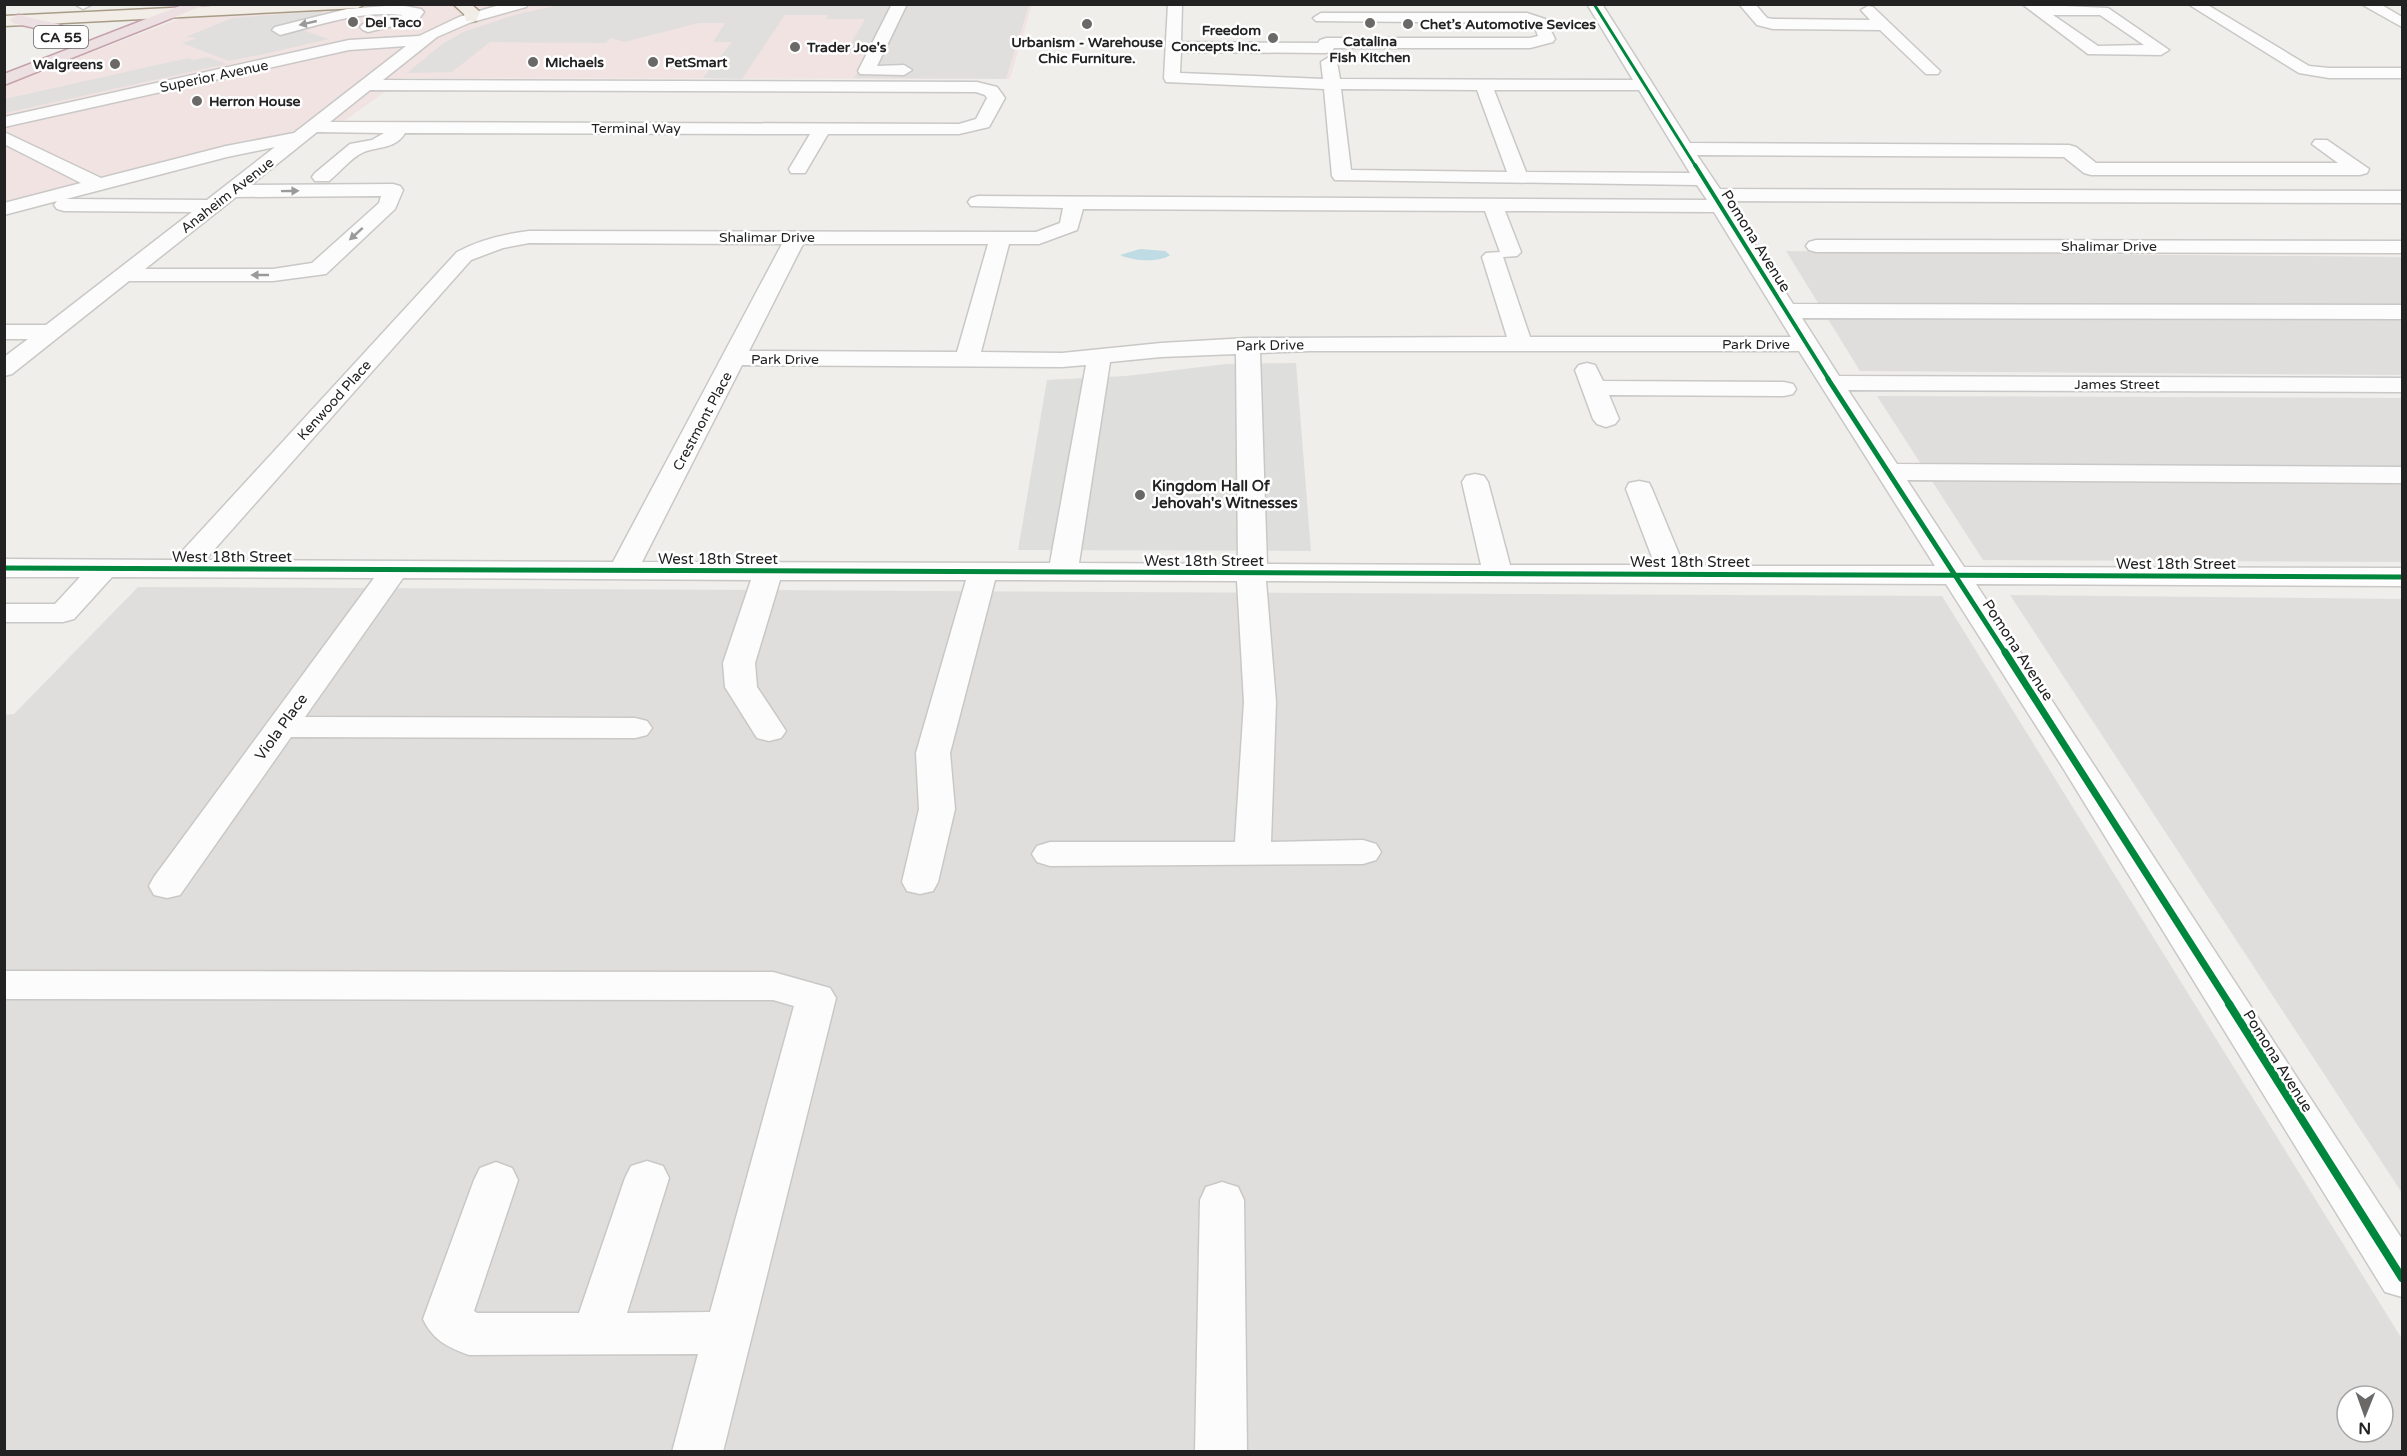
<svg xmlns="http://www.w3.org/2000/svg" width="2407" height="1456" font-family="'Varela Round',sans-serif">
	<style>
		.residential { fill: #dfdedc; fill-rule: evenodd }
		.commercial { fill: #f1e3e1 }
		.religious { fill: #dededc }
		.parking { fill: #e0dfde }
		.water { fill: #bfdbe3 }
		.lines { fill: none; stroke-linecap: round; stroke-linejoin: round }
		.minor-casing { stroke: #c9c8c7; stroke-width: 3 }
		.major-casing { stroke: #a79c86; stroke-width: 3 }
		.highway-casing { stroke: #c5a2ac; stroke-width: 3 }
		.minor { fill: #fdfcfc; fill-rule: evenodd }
		.major { fill: #f3ede7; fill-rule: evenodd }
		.highway { fill: #ece0e2; fill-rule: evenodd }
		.cycleway-far4-casing { stroke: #fff; stroke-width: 5 }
		.cycleway-far3-casing { stroke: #fff; stroke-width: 6 }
		.cycleway-far2-casing { stroke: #fff; stroke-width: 8 }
		.cycleway-far1-casing { stroke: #fff; stroke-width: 10 }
		.cycleway-casing { stroke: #fff; stroke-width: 12 }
		.cycleway-far4 { stroke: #00873e; stroke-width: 3 }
		.cycleway-far3 { stroke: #00873e; stroke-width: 4 }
		.cycleway-far2 { stroke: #00873e; stroke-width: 5 }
		.cycleway-far1 { stroke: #00873e; stroke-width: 7 }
		.cycleway { stroke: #00873e; stroke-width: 8 }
		.oneway { fill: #9a9a9a }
		.poi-dot { fill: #6a6968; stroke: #fff; stroke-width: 2 }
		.labels { text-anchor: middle; stroke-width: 5; stroke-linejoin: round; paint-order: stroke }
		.far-poi-label { font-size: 14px; font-weight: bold; fill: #222; stroke: #fff; text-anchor: start }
		.shield { fill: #fff; stroke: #646464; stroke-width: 1.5 }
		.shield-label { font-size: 14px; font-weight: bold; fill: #222 }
		.far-street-label { font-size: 14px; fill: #222; stroke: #fff }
		.street-label { font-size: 15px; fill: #222; stroke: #fff }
		.poi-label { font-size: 15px; font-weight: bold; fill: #222; stroke: #fff; text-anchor: start }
	</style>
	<rect width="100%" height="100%" fill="#f0eeeb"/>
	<g class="residential">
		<path d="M 1786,251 L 2402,257 L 2402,375 L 1860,371 Z"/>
		<path d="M 1877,396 L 2402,398 L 2402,562 L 1983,560 Z"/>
		<path d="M 138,587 L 1942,596 L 2402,1339 L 2402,1451 L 5,1451 L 4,715 L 14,714 ZM 2347,1396 L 2383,1396 L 2383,1432 L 2347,1432 Z"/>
		<path d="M 2010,595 L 2402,599 L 2402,1193 Z"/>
	</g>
	<path class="commercial" d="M 415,4 L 1032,5 L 1010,79 L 404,78 L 343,122 L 5,210 L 5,85 L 190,15 Z"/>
	<path class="religious" d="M 1296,363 L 1311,551 L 1018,550 L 1047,380 L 1126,376 L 1226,364 Z"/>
	<g class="parking">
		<path d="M 560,5 L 1029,5 L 1006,79 L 854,78 L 869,51 L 847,50 L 865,19 L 826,19 L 828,15 L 785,15 L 742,79 L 703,78 L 732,42 L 713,42 L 725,23 L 699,23 L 624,42 L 611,38 L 606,43 L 490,42 L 452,72 L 407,73 L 441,45 L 463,32 L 518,14 Z"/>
		<path d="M 323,11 L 318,17 L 302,18 L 303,21 L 297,28 L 329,39 L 273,52 L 229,61 L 182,43 L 197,38 L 186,37 L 232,18 Z"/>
		<path d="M 208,57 L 226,64 L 5,113 L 5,99 L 188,58 L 193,60 Z"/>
	</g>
	<path class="water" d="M 1140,249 L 1165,251 L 1170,255 C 1160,263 1132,261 1120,255 Z"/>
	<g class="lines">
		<g class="minor-casing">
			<g id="minor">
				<path d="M 93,4 L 83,9 L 76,5 L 76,4 Z"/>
				<path d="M 503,4 L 528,4 L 526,7 L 469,23 L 437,37 L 383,80 L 977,82 L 997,87 L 1005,98 L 989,127 L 959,134 L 828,134 L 805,173 L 791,173 L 789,169 L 810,134 L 405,133 C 395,150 376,146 362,153 C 351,158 339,173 329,181 L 315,181 L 312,177 L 315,173 L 350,144 L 372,140 L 384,133 L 317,132 L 251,185 L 393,184 L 400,186 L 403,190 L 395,209 L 326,274 L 273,281 L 129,281 L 12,374 L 4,376 L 4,357 L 28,339 L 4,339 L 4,325 L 46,325 L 192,212 L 64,211 L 57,209 L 54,205 L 57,201 L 4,215 L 4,203 L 81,183 L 4,144 L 4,132 L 101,178 L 226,146 L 294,133 L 406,46 L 349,50 L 4,127 L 4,117 L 349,40 L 419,36 L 459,17 ZM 370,90 L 976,92 L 985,95 L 987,98 L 976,119 L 959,124 L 330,122 ZM 275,147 L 207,200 L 66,199 L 227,157 ZM 381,196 L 379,203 L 312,263 L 273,269 L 145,269 L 236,197 Z"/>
				<path d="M 892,4 L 907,4 L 877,66 L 904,65 L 912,70 L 904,75 L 860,74 L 858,71 Z"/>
				<path d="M 1168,4 L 1182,4 L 1181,42 L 1318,43 L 1320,40 L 1326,38 L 1530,38 L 1538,36 L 1534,25 L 1526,23 L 1316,21 L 1313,18 L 1321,13 L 1527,13 L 1545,19 L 1555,39 L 1553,42 L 1530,48 L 1334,48 L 1332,51 L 1326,53 L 1181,52 L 1180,73 L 1323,79 L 1321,62 L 1329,57 L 1337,62 L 1340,79 L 1633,80 L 1587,4 L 1602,4 L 1690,143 L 2069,145 L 2076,147 L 2096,163 L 2338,163 L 2312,144 L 2315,140 L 2327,140 L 2369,169 L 2367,173 L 2360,175 L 2091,175 L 2084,173 L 2064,157 L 1697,155 L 1720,189 L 2402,191 L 2402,203 L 1727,201 L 1793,304 L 2402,305 L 2402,319 L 1802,318 L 1839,376 L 2402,378 L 2402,392 L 1848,390 L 1897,464 L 2402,467 L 2402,483 L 1907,480 L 1964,567 L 2402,568 L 2402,586 L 1976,584 L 2402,1239 L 2402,1297 L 2385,1292 L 2063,768 L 1946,584 L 1266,581 L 1276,702 L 1271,842 L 1363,840 L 1376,844 L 1381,852 L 1376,860 L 1363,864 L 1050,866 L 1037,862 L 1032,854 L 1037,846 L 1050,842 L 1235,842 L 1244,702 L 1237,581 L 995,580 L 950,753 L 955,809 L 938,882 L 933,891 L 920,894 L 907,891 L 902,882 L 919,809 L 916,753 L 966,580 L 780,580 L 755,663 L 757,687 L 786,731 L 781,738 L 769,741 L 757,738 L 725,687 L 723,663 L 751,580 L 403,578 L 305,717 L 635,718 L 647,721 L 652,728 L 647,735 L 635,738 L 291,737 L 180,895 L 167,898 L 154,895 L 149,886 L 154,877 L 374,578 L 112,577 L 74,619 L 63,622 L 4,622 L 4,604 L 55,604 L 80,577 L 4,577 L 4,559 L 174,560 L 457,252 C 479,240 504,234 529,231 L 1036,232 L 1060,223 L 1063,208 L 971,206 L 968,202 L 971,198 L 978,196 L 1707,200 L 1697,185 L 1335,180 L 1332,176 L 1324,89 L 1166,82 L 1164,78 ZM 1341,89 L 1477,90 L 1507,172 L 1351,170 ZM 1494,90 L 1639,90 L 1690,173 L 1526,172 ZM 1083,209 L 1485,211 L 1500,252 L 1486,253 L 1482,257 L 1507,337 L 1248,338 L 1161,343 L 1062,353 L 981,352 L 1009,244 L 1039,244 L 1077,230 ZM 1505,211 L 1714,212 L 1791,337 L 1530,337 L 1503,257 L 1517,256 L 1521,252 ZM 529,243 L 782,244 L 613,562 L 205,560 L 471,260 L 503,248 ZM 803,244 L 988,244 L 957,352 L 749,351 ZM 1310,351 L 1799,351 L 1935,566 L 1684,566 L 1652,489 L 1649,483 L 1639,481 L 1629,483 L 1626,489 L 1655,565 L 1510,565 L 1488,482 L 1484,476 L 1475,474 L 1466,476 L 1462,482 L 1481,565 L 1267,564 L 1260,353 ZM 1236,354 L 1238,564 L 1079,563 L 1110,362 L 1161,357 ZM 742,365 L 1062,367 L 1086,365 L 1050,563 L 642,562 Z"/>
				<path d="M 1739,4 L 1755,4 L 1767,18 L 1773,19 L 1870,20 L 1861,10 L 1868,6 L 1873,7 L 1940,71 L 1938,74 L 1926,74 L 1880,30 L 1773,29 L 1757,25 Z"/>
				<path d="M 2022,4 L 2108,8 L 2169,50 L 2161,55 L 2088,54 ZM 2053,15 L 2100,15 L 2144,45 L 2098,46 Z"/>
				<path d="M 2188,4 L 2206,4 L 2309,66 L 2329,68 L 2402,68 L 2402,78 L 2329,78 L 2299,73 Z"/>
				<path d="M 2361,4 L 2380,4 L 2402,17 L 2402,27 Z"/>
				<path d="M 399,5 L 421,9 L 424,12 L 418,20 L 368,32 L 363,30 L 360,27 L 363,24 L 403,15 C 361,10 320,25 280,35 L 272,30 L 275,27 L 347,9 Z"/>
				<path d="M 1816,240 L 2402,241 L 2402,253 L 1816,252 L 1809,250 L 1806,246 L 1809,242 Z"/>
				<path d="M 1587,363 L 1595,365 L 1603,381 L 1784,382 L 1793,384 L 1796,389 L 1793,394 L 1784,396 L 1609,395 L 1619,419 L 1615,424 L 1606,427 L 1597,424 L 1593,419 L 1575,370 L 1579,365 Z"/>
				<path d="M 4,971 L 773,972 L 830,988 L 836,998 L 723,1452 L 672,1452 L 698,1354 L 469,1355 C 447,1347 433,1340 423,1319 L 474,1180 L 480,1168 L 496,1162 L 512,1168 L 518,1180 L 474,1311 L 477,1313 L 579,1313 L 625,1178 L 631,1166 L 647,1161 L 663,1166 L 669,1178 L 627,1313 L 710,1312 L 794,1006 L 773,1000 L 4,999 Z"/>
				<path d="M 1222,1182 L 1238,1187 L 1244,1200 L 1247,1452 L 1195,1452 L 1200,1200 L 1206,1187 Z"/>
			</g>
		</g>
		<g class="major-casing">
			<g id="major">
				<path d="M 254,4 L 365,4 L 358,8 L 4,26 L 4,16 Z"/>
				<path d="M 453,4 L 471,4 L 480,12 L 476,21 L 466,21 L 464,14 Z"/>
			</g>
		</g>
		<g class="highway-casing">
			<g id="highway">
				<path d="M 185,4 L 207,4 L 4,85 L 4,74 Z"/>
				<path d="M 18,15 L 58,24 L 75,34 L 67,39 L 48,31 L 13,23 L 10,20 Z"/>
			</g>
		</g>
		<use href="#minor" class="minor"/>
		<use href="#major" class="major"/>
		<use href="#highway" class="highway"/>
		<g class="cycleway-far4-casing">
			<path id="cycleway-far4" d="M 1594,4 L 1696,167"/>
		</g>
		<g class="cycleway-far3-casing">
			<path id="cycleway-far3" d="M 1695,165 L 1829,380"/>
		</g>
		<g class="cycleway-far2-casing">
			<g id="cycleway-far2">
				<path d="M 1828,379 L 2006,654"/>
				<path d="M 4,568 L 2402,577"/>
			</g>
		</g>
		<g class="cycleway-far1-casing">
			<path id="cycleway-far1" d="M 2005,652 L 2230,1005"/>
		</g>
		<g class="cycleway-casing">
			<path id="cycleway" d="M 2229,1004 L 2402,1278"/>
		</g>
		<use href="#cycleway-far4" class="cycleway-far4"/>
		<use href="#cycleway-far3" class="cycleway-far3"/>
		<use href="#cycleway-far2" class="cycleway-far2"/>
		<use href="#cycleway-far1" class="cycleway-far1"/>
		<use href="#cycleway" class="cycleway"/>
	</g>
	<defs><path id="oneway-solid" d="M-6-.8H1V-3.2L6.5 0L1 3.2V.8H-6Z" transform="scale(1.5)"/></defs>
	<g class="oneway">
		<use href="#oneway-solid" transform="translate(308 23) rotate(167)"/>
		<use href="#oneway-solid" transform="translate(290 191) rotate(-1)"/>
		<use href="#oneway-solid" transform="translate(356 234) rotate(138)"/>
		<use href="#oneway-solid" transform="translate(260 275) rotate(180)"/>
	</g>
	<g class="poi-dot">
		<circle cx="353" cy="22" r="6"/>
		<circle cx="1370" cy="23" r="6"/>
		<circle cx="1087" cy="24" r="6"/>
		<circle cx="1408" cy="24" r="6"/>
		<circle cx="1273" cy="38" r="6"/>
		<circle cx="795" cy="47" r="6"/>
		<circle cx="533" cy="62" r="6"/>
		<circle cx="653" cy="62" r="6"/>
		<circle cx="115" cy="64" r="6"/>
		<circle cx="197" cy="101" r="6"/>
		<circle cx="1140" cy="495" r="6"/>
	</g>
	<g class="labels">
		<g class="far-poi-label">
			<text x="365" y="27">Del Taco</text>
			<text x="1420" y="29">Chet’s Automotive Sevices</text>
			<text x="1261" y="35" text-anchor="end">Freedom<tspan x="1261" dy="16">Concepts Inc.</tspan></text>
			<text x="1370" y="46" text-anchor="middle">Catalina<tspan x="1370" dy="16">Fish Kitchen</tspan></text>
			<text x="1087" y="47" text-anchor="middle">Urbanism - Warehouse<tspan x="1087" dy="16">Chic Furniture.</tspan></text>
			<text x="807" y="52">Trader Joe's</text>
			<text x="545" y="67">Michaels</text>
			<text x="665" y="67">PetSmart</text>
			<text x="103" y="69" text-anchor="end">Walgreens</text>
			<text x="209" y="106">Herron House</text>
		</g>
		<rect class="shield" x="34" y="26" width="54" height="22" rx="4.5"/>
		<g class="shield-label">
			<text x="61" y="42">CA 55</text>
		</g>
		<g class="far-street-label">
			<text transform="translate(214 76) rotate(-12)" y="5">Superior Avenue</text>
			<text x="636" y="133">Terminal Way</text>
			<text transform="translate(227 195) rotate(-38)" y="5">Anaheim Avenue</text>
			<text x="767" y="242">Shalimar Drive</text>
			<text x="2109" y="251">Shalimar Drive</text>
			<text x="1756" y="349">Park Drive</text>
			<text transform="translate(1270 345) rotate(-1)" y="5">Park Drive</text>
			<text x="785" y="364">Park Drive</text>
			<text x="2117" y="389">James Street</text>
			<text transform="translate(334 400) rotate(-48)" y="5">Kenwood Place</text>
			<text transform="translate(702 421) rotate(-62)" y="5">Crestmont Place</text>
		</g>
		<g class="street-label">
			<text transform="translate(1756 241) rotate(58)" y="5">Pomona Avenue</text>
			<text x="232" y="562">West 18th Street</text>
			<text x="718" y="564">West 18th Street</text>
			<text x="1204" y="566">West 18th Street</text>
			<text x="1690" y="567">West 18th Street</text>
			<text x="2176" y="569">West 18th Street</text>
			<text transform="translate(2018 650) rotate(57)" y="5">Pomona Avenue</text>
			<text transform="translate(281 727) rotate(-54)" y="5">Viola Place</text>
			<text transform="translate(2278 1061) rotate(58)" y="5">Pomona Avenue</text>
		</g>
		<g class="poi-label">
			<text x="1152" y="491">Kingdom Hall Of<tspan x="1152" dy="17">Jehovah's Witnesses</tspan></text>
		</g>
	</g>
	<rect width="2407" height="1456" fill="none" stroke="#222222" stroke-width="12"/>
	<g transform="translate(2365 1414) rotate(181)"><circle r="28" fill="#ffffff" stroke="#a7a7a7" stroke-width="1.5"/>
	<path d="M0-4.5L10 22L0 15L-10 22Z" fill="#6a6968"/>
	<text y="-9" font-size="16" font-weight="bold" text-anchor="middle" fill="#222222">N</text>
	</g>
</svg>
